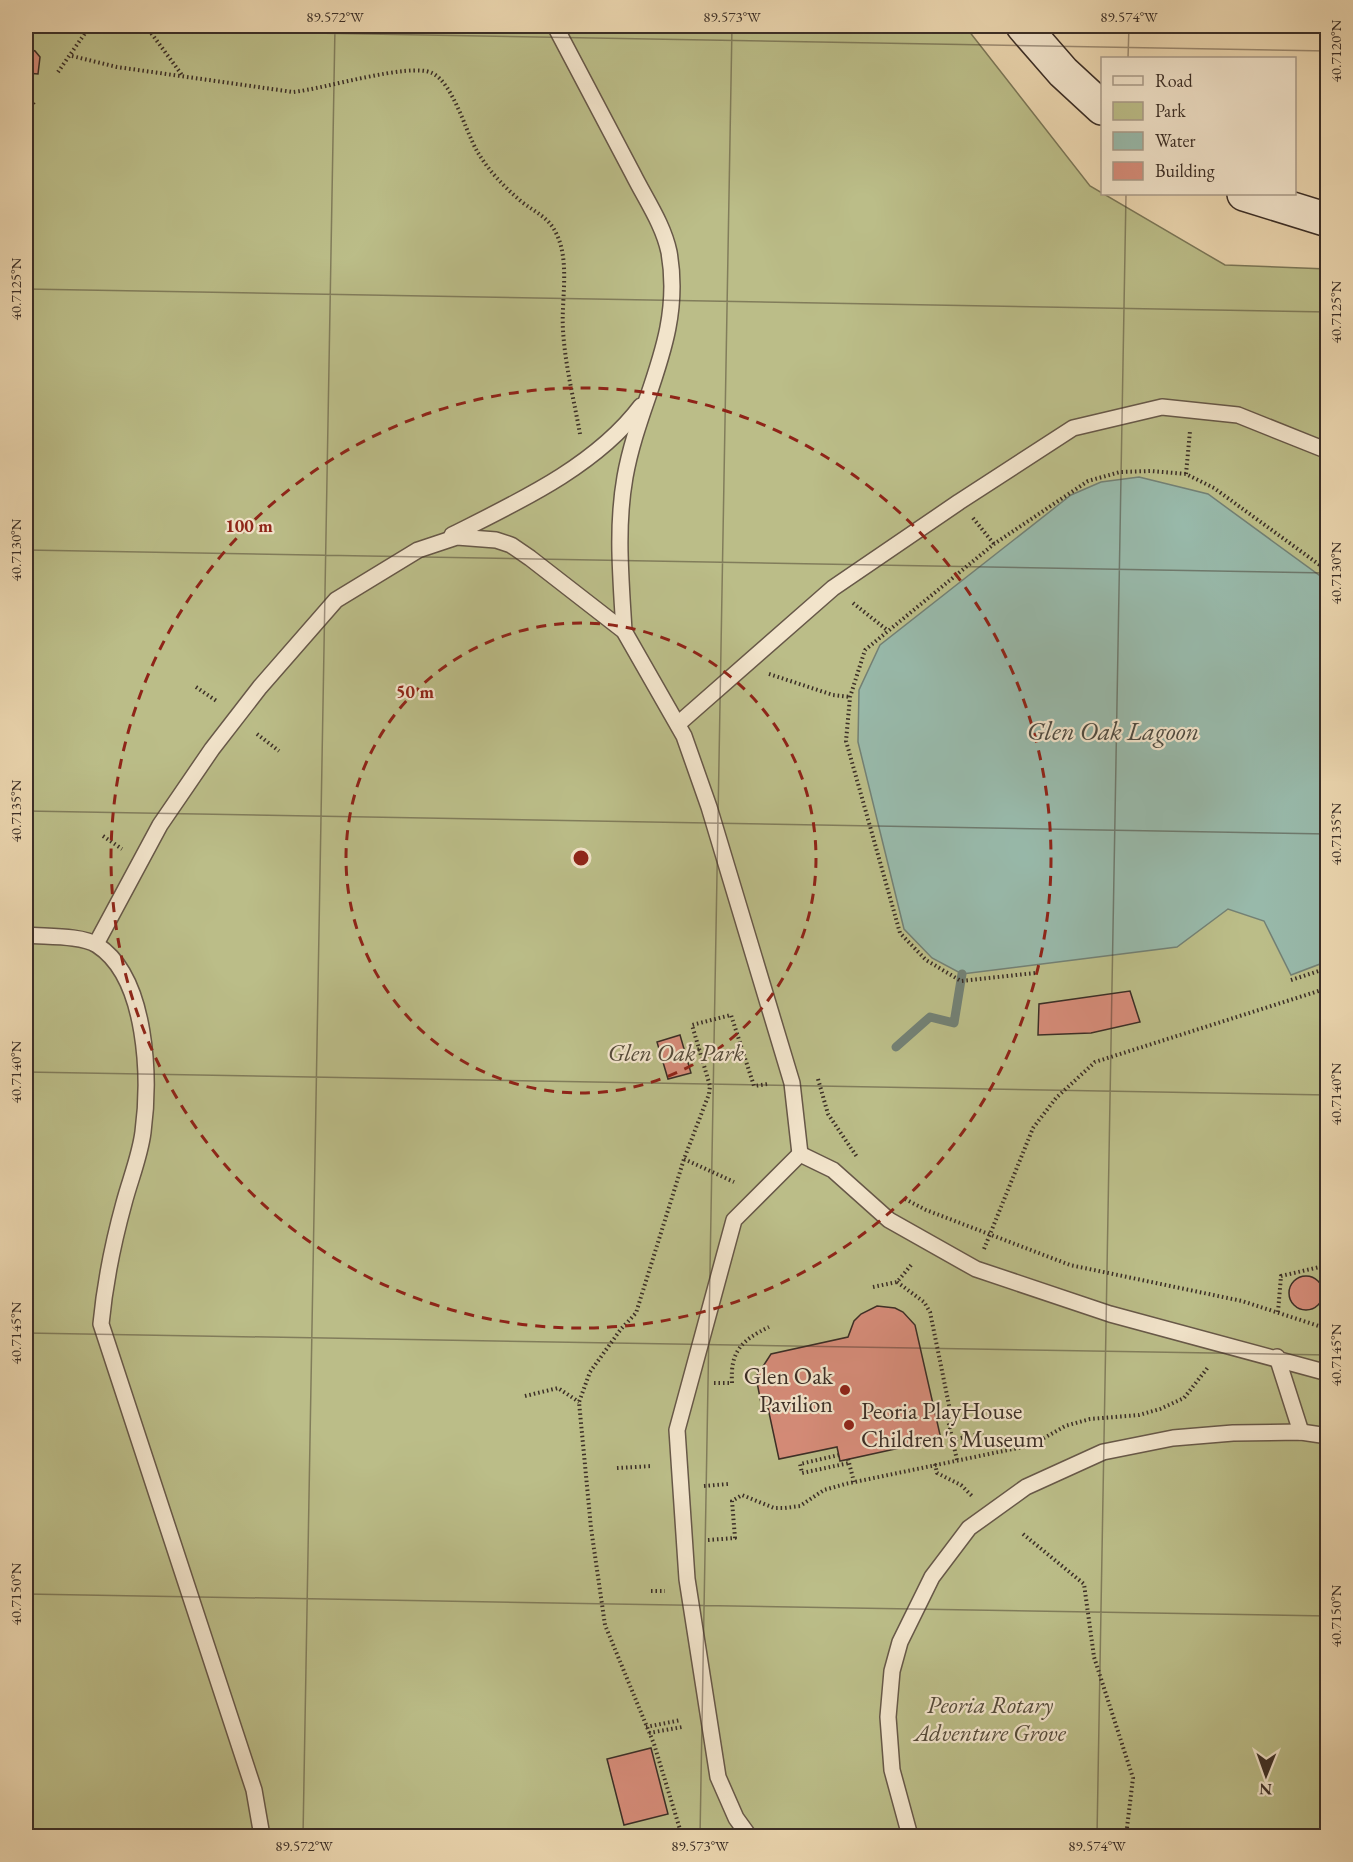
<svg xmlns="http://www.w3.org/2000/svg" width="1353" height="1862" font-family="'EB Garamond',serif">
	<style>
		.green { fill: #bbbd88; stroke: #7b7657; stroke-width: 1.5 }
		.water { fill: #98b9aa; stroke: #738175; stroke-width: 1.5 }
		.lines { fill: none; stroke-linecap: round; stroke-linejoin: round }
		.stream { stroke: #738175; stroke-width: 9 }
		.building { fill: #d68c79; stroke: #3b2e26; stroke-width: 1.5 }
		.lane-casing { stroke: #675848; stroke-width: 18 }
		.secondary-casing { stroke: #3b2e26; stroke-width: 36 }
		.path { stroke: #3b2e26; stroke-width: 4; stroke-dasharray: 1.5 3; stroke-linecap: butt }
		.lane { stroke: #f2e4cb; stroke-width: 15 }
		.secondary { stroke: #f2e4cb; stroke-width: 33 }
		.ticks { fill: none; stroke: #3b2e26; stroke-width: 1.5; stroke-opacity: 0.45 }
		.ring { fill: none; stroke: #8f2418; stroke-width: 3; stroke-dasharray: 10 8 }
		.poi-dot { fill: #8f2418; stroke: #f2e4cb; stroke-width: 2 }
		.labels { text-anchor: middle; stroke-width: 4.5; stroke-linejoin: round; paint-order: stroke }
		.park-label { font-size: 24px; font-style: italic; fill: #554b3a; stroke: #f2e4cb }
		.poi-label { font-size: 24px; fill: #3b2e26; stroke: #f2e4cb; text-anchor: end }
		.water-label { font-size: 26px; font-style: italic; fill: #4e4a40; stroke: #f2e4cb }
		.centre { fill: #8f2418; stroke: #f2e4cb; stroke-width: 3 }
		.ring-label { font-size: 18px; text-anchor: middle; font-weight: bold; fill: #8f2418; stroke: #f2e4cb; stroke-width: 4.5; stroke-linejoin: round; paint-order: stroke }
		.neatline { fill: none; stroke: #3b2e26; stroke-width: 2 }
		.ticks-label { font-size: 15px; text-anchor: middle; fill: #3b2e26 }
	</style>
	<rect width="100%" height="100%" fill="#ebd6af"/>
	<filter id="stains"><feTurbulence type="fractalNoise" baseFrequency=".00333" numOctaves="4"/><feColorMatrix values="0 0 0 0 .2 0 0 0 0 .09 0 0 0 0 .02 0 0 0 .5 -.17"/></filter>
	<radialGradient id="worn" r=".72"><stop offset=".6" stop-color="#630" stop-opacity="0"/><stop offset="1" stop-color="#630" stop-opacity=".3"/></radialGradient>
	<path class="green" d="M 26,26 L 965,26 L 1090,186 L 1225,265 L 1327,269 L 1327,1836 L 26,1836 Z"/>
	<path class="water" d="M 1139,477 L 1208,494 L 1327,581 L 1327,956 L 1320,964 L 1291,975 L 1264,921 L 1228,909 L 1177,947 L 962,974 L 932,958 L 904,929 L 858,742 L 859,690 L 880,645 L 1071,495 L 1101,482 Z"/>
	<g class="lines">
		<path class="stream" d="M 896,1047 L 930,1017 L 954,1023 L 962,974"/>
	</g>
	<g class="building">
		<path d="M 26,48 L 35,51 L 40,57 L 38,74 L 26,73 Z"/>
		<path d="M 1130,991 L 1140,1022 L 1091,1033 L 1038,1035 L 1039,1004 Z"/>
		<path d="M 680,1035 L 691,1073 L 668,1079 L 657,1042 Z"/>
		<circle cx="1306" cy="1293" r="17"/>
		<path d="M 877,1306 L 895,1308 L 903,1312 L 915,1325 L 941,1439 L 840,1461 L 837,1447 L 779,1459 L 768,1408 L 761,1403 L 756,1377 L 771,1354 L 848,1337 L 854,1321 L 861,1314 Z"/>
		<path d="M 651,1748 L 668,1814 L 624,1825 L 607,1759 Z"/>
	</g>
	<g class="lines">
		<g class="lane-casing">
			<g id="lane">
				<path d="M 555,26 C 581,75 607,125 633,174 C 646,200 663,224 669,252 C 684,337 639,398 625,477 C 616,528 621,579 624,631"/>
				<path d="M 452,535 C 518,502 596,466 641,406"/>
				<path d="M 678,724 L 833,588 L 959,502 L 1073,428 L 1162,407 L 1238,415 L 1328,451"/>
				<path d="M 26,935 C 45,937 81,935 97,945 C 148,978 150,1079 143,1132 C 140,1156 130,1180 124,1203 C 113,1243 105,1282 101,1324 L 254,1790 L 262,1836"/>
				<path d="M 96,944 L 160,825 L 212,749 L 260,687 L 336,600 L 418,550 L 457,537 L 496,540 L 511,545 L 530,558 L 624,631 L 684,736 L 709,807 L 792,1083 L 800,1154"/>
				<path d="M 800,1154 L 833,1170 L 889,1220 L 976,1269 L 1110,1314 L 1328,1373"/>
				<path d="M 1277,1357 L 1301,1432"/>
				<path d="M 749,1836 L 736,1818 L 718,1777 L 687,1579 L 677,1430 L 734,1220 L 800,1154"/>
				<path d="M 910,1836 L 892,1770 L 888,1717 L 892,1671 L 900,1642 L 932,1577 L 969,1528 L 1026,1487 L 1103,1452 L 1173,1438 L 1233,1433 L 1301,1432 L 1328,1436"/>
			</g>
		</g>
		<g class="secondary-casing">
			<g id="secondary">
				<path d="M 1023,26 L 1063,72 L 1102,108"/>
				<path d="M 1244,194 L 1328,220"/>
			</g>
		</g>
		<g class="path">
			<path d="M 146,26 L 182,75"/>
			<path d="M 72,56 L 117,67 L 293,92 C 324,89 410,62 432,73 C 453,83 465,130 477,151 C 488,170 504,187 522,202 C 536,213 549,217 557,235 C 570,263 561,301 563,330 C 565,365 574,400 580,434"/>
			<path d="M 58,72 L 90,26"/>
			<path d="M 26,115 L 34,102"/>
			<path d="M 1186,474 L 1190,431"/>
			<path d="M 973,518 L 994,544"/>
			<path d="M 853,603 L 887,630"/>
			<path d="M 769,674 L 833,695 L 850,697"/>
			<path d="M 196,687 L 218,702"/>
			<path d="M 257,734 L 279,751"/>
			<path d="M 103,836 L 122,849"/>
			<path d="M 1035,973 L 961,981 L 926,960 L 900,933 L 846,741 L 850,697 L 865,650 L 994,544 L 1088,481 L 1120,472 L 1150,471 L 1186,474 L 1214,488 L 1328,571"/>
			<path d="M 1291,980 L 1328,968"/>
			<path d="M 685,1054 L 700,1049"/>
			<path d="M 818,1079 L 828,1114 L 857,1157"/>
			<path d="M 684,1159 L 734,1182"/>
			<path d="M 905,1199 L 926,1210 L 1070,1265 L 1242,1301 L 1328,1329"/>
			<path d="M 984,1249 L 1033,1128 L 1056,1098 L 1095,1062 L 1328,988"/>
			<path d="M 897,1282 L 924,1302 L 930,1312 L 950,1410 L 946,1411 L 957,1460"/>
			<path d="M 873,1287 L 897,1282 L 912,1264"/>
			<path d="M 1278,1312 L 1281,1276 L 1328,1265"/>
			<path d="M 714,1383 L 732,1383 C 730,1351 742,1340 769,1327"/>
			<path d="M 525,1396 L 558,1388 L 579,1402"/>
			<path d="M 952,1440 L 983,1433"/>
			<path d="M 839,1455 L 800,1464 L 802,1473 L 849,1463"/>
			<path d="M 848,1459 L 854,1482"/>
			<path d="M 935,1464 L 937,1473 L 961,1485 L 973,1497"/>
			<path d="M 617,1468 L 652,1466"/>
			<path d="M 704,1486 L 728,1484"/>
			<path d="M 1023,1534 L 1084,1584 L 1094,1657 L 1133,1778 L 1126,1836"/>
			<path d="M 708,1540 L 735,1538 L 732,1501 L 742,1495 L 774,1508 L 785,1508 L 800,1506 L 824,1490 L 845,1484 L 1032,1445 L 1065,1426 L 1090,1419 L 1139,1415 L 1160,1409 L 1184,1398 L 1209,1366"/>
			<path d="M 651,1591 L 665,1591"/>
			<path d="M 646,1727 L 681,1720"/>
			<path d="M 649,1733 L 682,1727"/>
			<path d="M 682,1836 L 654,1744 L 605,1625 L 591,1528 L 579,1402 L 590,1372 L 621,1329 L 636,1313 L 684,1159 L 709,1094 L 710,1086 L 692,1025 L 731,1015 L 754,1086 L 768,1084"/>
		</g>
		<use href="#lane" class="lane"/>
		<use href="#secondary" class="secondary"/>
	</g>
	<path class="ticks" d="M 26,28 L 1328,51M 1128,58 L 1129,26M 26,289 L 1328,312M 26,550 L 1328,573M 26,811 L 1328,834M 26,1072 L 1328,1095M 26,1333 L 1328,1355M 26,1594 L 1328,1616M 303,1836 L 335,26M 700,1836 L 732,26M 1097,1836 L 1126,194"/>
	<g class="ring">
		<circle cx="581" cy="858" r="235"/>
		<circle cx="581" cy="858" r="470"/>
	</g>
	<g class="poi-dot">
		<circle cx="845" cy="1390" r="6"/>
		<circle cx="849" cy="1425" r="6"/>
	</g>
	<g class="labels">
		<g class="park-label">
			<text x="676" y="1061">Glen Oak Park</text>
			<text x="990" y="1713">Peoria Rotary<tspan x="990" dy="28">Adventure Grove</tspan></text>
		</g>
		<g class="poi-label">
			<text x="833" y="1384">Glen Oak<tspan x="833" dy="28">Pavilion</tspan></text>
			<text x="861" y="1419" text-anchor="start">Peoria PlayHouse<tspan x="861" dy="28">Children's Museum</tspan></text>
		</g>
		<g class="water-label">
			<text x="1113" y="740">Glen Oak Lagoon</text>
		</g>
	</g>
	<circle cx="581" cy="858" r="9" class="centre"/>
	<g class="ring-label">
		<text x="249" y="532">100 m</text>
		<text x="415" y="698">50 m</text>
	</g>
	<rect width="1353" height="1862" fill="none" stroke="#ebd6af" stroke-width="66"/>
	<rect x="1101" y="57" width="195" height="138" fill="#f2e4cb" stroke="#a99b89" stroke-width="1.5"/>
	<rect x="1113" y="76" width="30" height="9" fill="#f2e4cb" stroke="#a99b89" stroke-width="1.5"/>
	<text x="1155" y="87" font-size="18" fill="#3b2e26">Road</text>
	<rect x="1113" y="102" width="30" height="18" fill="#bbbd88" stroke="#a99b89" stroke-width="1.5"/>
	<text x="1155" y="117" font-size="18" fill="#3b2e26">Park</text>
	<rect x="1113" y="132" width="30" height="18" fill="#98b9aa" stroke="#a99b89" stroke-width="1.5"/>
	<text x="1155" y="147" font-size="18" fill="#3b2e26">Water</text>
	<rect x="1113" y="162" width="30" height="18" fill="#d68c79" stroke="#a99b89" stroke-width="1.5"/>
	<text x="1155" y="177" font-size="18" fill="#3b2e26">Building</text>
	<g transform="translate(1266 1775) rotate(181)" stroke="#f2e4cb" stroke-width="4.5" paint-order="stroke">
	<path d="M0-4.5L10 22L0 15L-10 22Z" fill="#3b2e26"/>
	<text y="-9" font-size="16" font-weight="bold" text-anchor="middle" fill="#3b2e26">N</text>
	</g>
	<rect x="33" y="33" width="1287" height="1796" class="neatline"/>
	<g class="ticks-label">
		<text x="335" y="22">89.572°W</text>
		<text x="732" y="22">89.573°W</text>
		<text x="1129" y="22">89.574°W</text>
		<text transform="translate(1336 51) rotate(-90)" y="5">40.7120°N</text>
		<text transform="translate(16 289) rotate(-90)" y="5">40.7125°N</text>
		<text transform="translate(1336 312) rotate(-90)" y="5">40.7125°N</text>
		<text transform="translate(16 550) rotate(-90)" y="5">40.7130°N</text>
		<text transform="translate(1336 573) rotate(-90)" y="5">40.7130°N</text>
		<text transform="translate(16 811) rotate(-90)" y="5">40.7135°N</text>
		<text transform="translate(1336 834) rotate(-90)" y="5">40.7135°N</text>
		<text transform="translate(16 1072) rotate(-90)" y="5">40.7140°N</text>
		<text transform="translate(1336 1094) rotate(-90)" y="5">40.7140°N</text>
		<text transform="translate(16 1333) rotate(-90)" y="5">40.7145°N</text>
		<text transform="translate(1336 1355) rotate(-90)" y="5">40.7145°N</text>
		<text transform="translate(16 1594) rotate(-90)" y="5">40.7150°N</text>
		<text transform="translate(1336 1616) rotate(-90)" y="5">40.7150°N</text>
		<text x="304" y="1851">89.572°W</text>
		<text x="700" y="1851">89.573°W</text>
		<text x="1097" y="1851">89.574°W</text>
	</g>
	<rect width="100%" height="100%" filter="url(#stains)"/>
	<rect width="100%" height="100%" fill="url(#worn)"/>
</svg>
